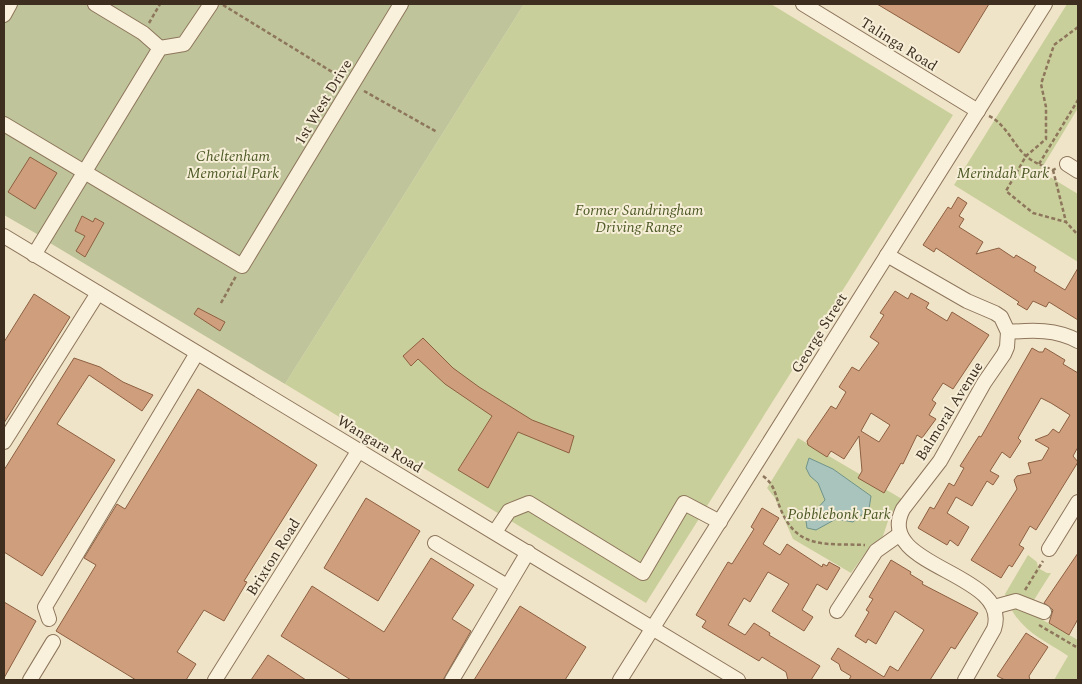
<svg xmlns="http://www.w3.org/2000/svg" width="1082" height="684" font-family="Spectral,serif">
	<style>
		.green { fill: #c9cf9b }
		.cemetery { fill: #bfc49a }
		.water { fill: #a9c4bc; stroke: #6f938a }
		.building { fill: #cf9f7d; stroke: #8d5f41; fill-rule: evenodd }
		.lines { fill: none; stroke-linecap: round; stroke-linejoin: round }
		.minor-casing { stroke: #8d765c; stroke-width: 16 }
		.path { stroke: #8d765c; stroke-width: 2.5; stroke-dasharray: 4 2.5; stroke-linecap: butt }
		.minor { stroke: #faf1dc; stroke-width: 14 }
		.labels { text-anchor: middle; stroke-width: 4; stroke-linejoin: round; paint-order: stroke }
		.street-label { font-size: 15px; fill: #3d2e20; stroke: #f7eed8 }
		.park-label { font-size: 15px; font-style: italic; fill: #4d5a26; stroke: #f7eed8 }
	</style>
	<rect width="100%" height="100%" fill="#f0e4c8"/>
	<g class="green">
		<path d="M 524,4 L 771,4 L 953,115 L 646,603 L 285,384 Z"/>
		<path d="M 1067,4 L 1078,4 L 1078,108 L 1040,171 L 1078,194 L 1078,262 L 954,185 Z"/>
		<path d="M 798,438 L 902,499 L 890,515 L 883,536 L 866,552 L 851,573 L 793,539 L 775,498 L 767,488 Z"/>
		<path d="M 1028,555 L 1037,562 L 1038,568 L 1047,573 L 1051,573 L 1027,611 L 1078,640 L 1078,680 L 1054,680 L 1068,656 C 1039,637 1016,629 1005,594 Z"/>
	</g>
	<path class="cemetery" d="M 4,4 L 524,4 L 285,384 L 50,243 L 46,235 L 37,234 L 4,215 Z"/>
	<path class="water" d="M 809,458 L 833,469 L 871,496 L 869,509 L 853,522 L 836,519 L 816,530 L 807,528 L 806,521 L 825,500 L 818,483 L 810,476 L 806,468 Z"/>
	<g class="building">
		<path d="M 877,4 L 989,4 L 959,53 Z"/>
		<path d="M 30,157 L 57,173 L 35,209 L 8,192 Z"/>
		<path d="M 958,197 L 967,203 L 959,216 L 964,219 L 959,227 L 983,242 L 976,254 L 999,248 L 1014,258 L 1016,255 L 1036,267 L 1034,271 L 1065,290 L 1078,268 L 1078,320 L 1049,302 L 1046,307 L 1033,301 L 1027,310 L 1017,304 L 1019,302 L 936,248 L 934,252 L 923,245 L 948,207 L 951,209 Z"/>
		<path d="M 82,216 L 93,222 L 95,218 L 104,223 L 85,257 L 76,251 L 85,236 L 75,231 Z"/>
		<path d="M 895,291 L 908,299 L 911,293 L 929,303 L 926,308 L 947,321 L 952,312 L 989,335 L 953,389 L 943,383 L 932,400 L 936,403 L 929,415 L 936,419 L 922,438 L 917,435 L 903,464 L 901,463 L 884,493 L 858,478 L 862,471 L 859,436 L 844,459 L 831,451 L 827,457 L 808,445 L 807,441 L 831,406 L 836,409 L 846,392 L 839,387 L 852,367 L 859,371 L 879,343 L 870,337 L 884,315 L 880,313 ZM 871,413 L 890,425 L 879,442 L 861,431 Z"/>
		<path d="M 34,294 L 70,317 L 4,423 L 4,342 Z"/>
		<path d="M 198,308 L 225,322 L 220,331 L 194,314 Z"/>
		<path d="M 423,338 L 453,368 L 479,387 L 532,420 L 574,436 L 569,453 L 518,432 L 488,488 L 458,470 L 492,416 L 445,384 L 418,359 L 411,366 L 403,356 Z"/>
		<path d="M 1032,348 L 1039,352 L 1043,352 L 1045,348 L 1065,360 L 1063,364 L 1078,373 L 1078,447 L 1073,456 L 1078,462 L 1036,530 L 1030,526 L 1019,545 L 1024,548 L 1012,567 L 1009,565 L 1001,578 L 971,560 L 1017,489 L 1014,480 L 1017,476 L 1031,473 L 1028,463 L 1042,460 L 1049,448 L 1035,440 L 1048,435 L 1053,429 L 1059,433 L 1070,415 L 1051,403 L 1041,398 L 1018,438 L 1021,441 L 1010,458 L 1002,452 L 990,471 L 999,476 L 993,485 L 987,481 L 972,506 L 956,497 L 947,513 L 969,527 L 958,546 L 950,540 L 947,545 L 918,528 L 930,507 L 934,509 L 949,483 L 954,486 L 964,468 L 960,466 L 979,436 L 981,437 Z"/>
		<path d="M 74,358 L 100,367 L 123,382 L 153,395 L 142,411 L 89,375 L 57,424 L 115,460 L 42,576 L 4,552 L 4,470 Z"/>
		<path d="M 198,389 L 317,465 L 244,581 L 247,582 L 224,621 L 204,610 L 177,652 L 196,664 L 186,680 L 136,680 L 56,631 L 96,565 L 84,558 L 117,504 L 125,509 Z"/>
		<path d="M 366,498 L 420,531 L 378,601 L 324,568 Z"/>
		<path d="M 762,508 L 779,518 L 763,544 L 780,555 L 787,544 L 822,567 L 823,564 L 827,566 L 829,562 L 840,568 L 827,590 L 817,584 L 802,610 L 813,617 L 804,631 L 772,611 L 789,584 L 768,572 L 750,602 L 744,598 L 728,625 L 745,635 L 754,623 L 770,633 L 769,635 L 820,666 L 811,680 L 788,680 L 786,672 L 762,657 L 759,661 L 702,627 L 706,621 L 696,615 L 728,562 L 732,564 L 754,529 L 751,527 Z"/>
		<path d="M 1078,553 L 1078,619 L 1069,635 L 1049,623 L 1053,610 L 1044,603 Z"/>
		<path d="M 431,558 L 474,585 L 452,619 L 471,631 L 443,680 L 351,680 L 281,636 L 312,586 L 384,632 Z"/>
		<path d="M 891,560 L 911,572 L 910,574 L 923,582 L 922,584 L 978,613 L 955,649 L 951,647 L 930,680 L 849,680 L 851,676 L 841,670 L 839,664 L 831,659 L 838,648 L 884,677 L 890,666 L 898,671 L 924,630 L 895,611 L 876,644 L 868,639 L 866,643 L 855,636 L 869,612 L 866,610 L 873,599 L 869,597 Z"/>
		<path d="M 4,602 L 36,621 L 4,678 Z"/>
		<path d="M 520,606 L 586,647 L 565,680 L 474,680 Z"/>
		<path d="M 1026,633 L 1048,647 L 1029,676 L 1030,680 L 1005,680 L 997,676 Z"/>
		<path d="M 268,655 L 306,680 L 251,680 Z"/>
	</g>
	<g class="lines">
		<g class="minor-casing">
			<g id="minor">
				<path d="M 95,4 L 143,33 L 160,48"/>
				<path d="M 803,4 L 978,111"/>
				<path d="M 4,15 L 10,4"/>
				<path d="M 4,124 L 242,266 L 401,4"/>
				<path d="M 1067,164 L 1078,171"/>
				<path d="M 4,236 L 738,680"/>
				<path d="M 34,255 L 160,48 L 184,44 L 211,4"/>
				<path d="M 887,255 L 967,301 L 995,313 L 1001,317 L 1008,332 L 1007,347 L 1004,354 L 984,383 L 940,461 L 903,509 C 873,568 1013,572 994,629 L 965,680"/>
				<path d="M 1008,332 C 1033,330 1056,329 1078,341"/>
				<path d="M 4,442 L 98,293"/>
				<path d="M 495,532 L 509,511 L 529,503 L 643,573 L 684,503 L 720,522"/>
				<path d="M 435,543 L 507,586"/>
				<path d="M 1049,549 L 1078,502"/>
				<path d="M 994,607 L 1016,601 L 1044,612"/>
				<path d="M 837,611 L 876,551 L 900,534"/>
				<path d="M 49,619 L 45,607 L 197,353"/>
				<path d="M 30,680 L 53,642"/>
				<path d="M 215,680 L 359,450"/>
				<path d="M 452,680 L 528,552"/>
				<path d="M 620,680 L 1045,4"/>
			</g>
		</g>
		<g class="path">
			<path d="M 223,5 L 342,78"/>
			<path d="M 149,23 L 160,4"/>
			<path d="M 1078,27 L 1054,45 L 1041,84 L 1046,107 L 1046,139 L 1026,156 L 1006,191 L 1033,213 L 1066,222 L 1078,235"/>
			<path d="M 364,91 L 437,132"/>
			<path d="M 989,116 C 1004,123 1012,141 1022,152 C 1031,162 1041,165 1053,170 L 1057,168"/>
			<path d="M 1039,164 L 1078,100"/>
			<path d="M 1053,170 L 1066,222"/>
			<path d="M 221,303 L 236,276"/>
			<path d="M 763,476 C 774,484 775,493 779,505 C 796,551 825,543 865,545"/>
			<path d="M 1025,590 L 1043,561"/>
			<path d="M 1039,625 L 1078,648"/>
		</g>
		<use href="#minor" class="minor"/>
	</g>
	<g class="labels">
		<g class="street-label">
			<text transform="translate(899 44) rotate(32)" y="5">Talinga Road</text>
			<text transform="translate(323 102) rotate(-59)" y="5">1st West Drive</text>
			<text transform="translate(819 333) rotate(-58)" y="5">George Street</text>
			<text transform="translate(949 411) rotate(-58)" y="5">Balmoral Avenue</text>
			<text transform="translate(380 444) rotate(31)" y="5">Wangara Road</text>
			<text transform="translate(273 557) rotate(-58)" y="5">Brixton Road</text>
		</g>
		<g class="park-label">
			<text x="233" y="161">Cheltenham<tspan x="233" dy="17">Memorial Park</tspan></text>
			<text x="1003" y="178">Merindah Park</text>
			<text x="639" y="215">Former Sandringham<tspan x="639" dy="17">Driving Range</tspan></text>
			<text x="839" y="519">Pobblebonk Park</text>
		</g>
	</g>
	<rect width="1082" height="684" fill="none" stroke="#3d2e20" stroke-width="10"/>
</svg>
